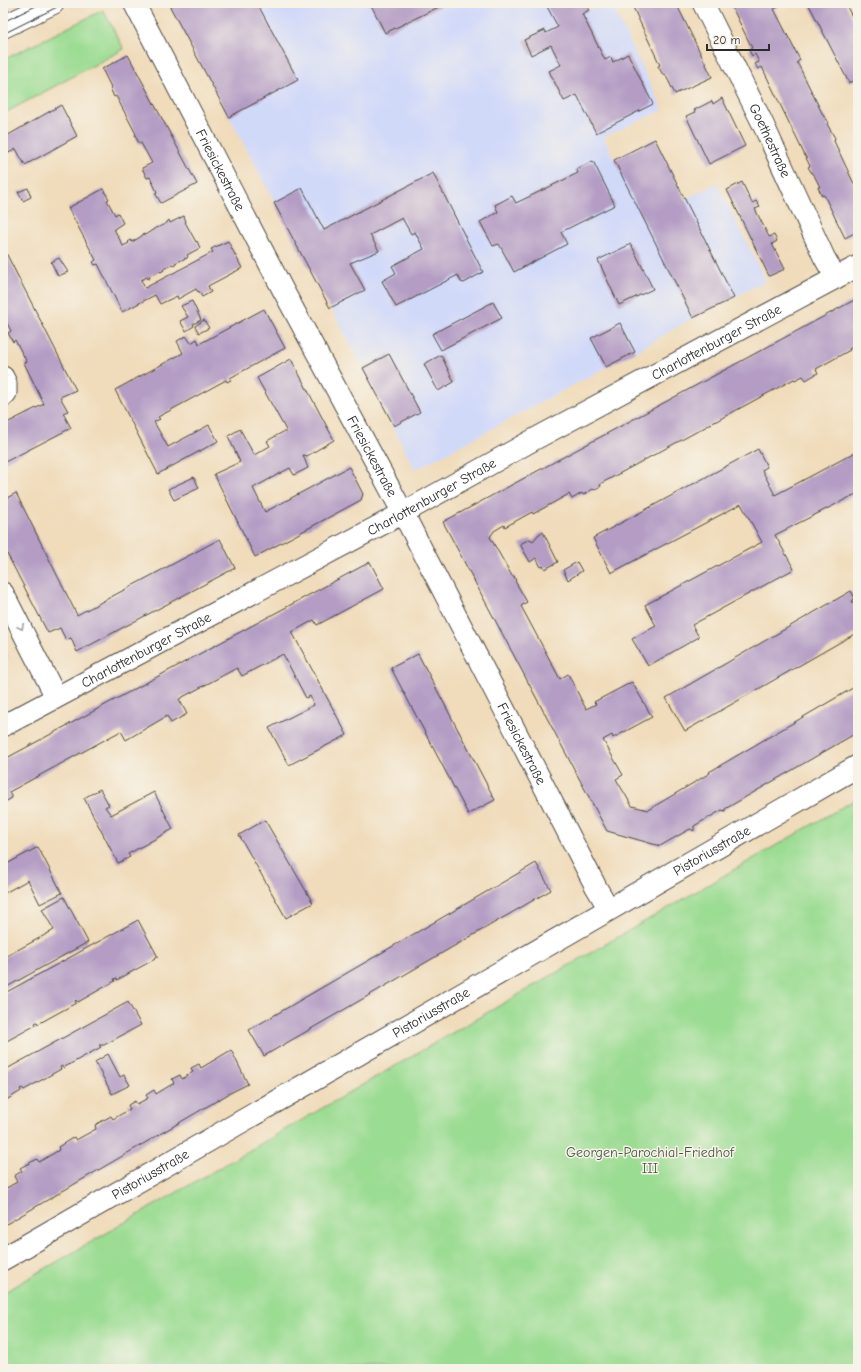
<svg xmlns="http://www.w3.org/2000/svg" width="861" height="1372" font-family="'Comic Neue',sans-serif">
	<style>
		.built { fill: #d1d9f9 }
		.green { fill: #9bdc93; stroke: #63845f }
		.building { fill: #b49cc4 }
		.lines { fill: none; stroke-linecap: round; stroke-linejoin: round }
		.street-casing { stroke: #494540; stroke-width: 23 }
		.secondary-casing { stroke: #494540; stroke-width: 24 }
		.street { stroke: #fff; stroke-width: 21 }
		.secondary { stroke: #fff; stroke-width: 22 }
		.tram { stroke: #2b2b2b; stroke-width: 1 }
		.oneway { stroke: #a0a0a0 }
		.labels { text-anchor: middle; stroke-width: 3; stroke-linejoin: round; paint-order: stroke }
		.street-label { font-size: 14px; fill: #2b2b2b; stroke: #f7f3e8 }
		.park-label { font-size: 14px; fill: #475745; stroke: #f7f3e8 }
	</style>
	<rect width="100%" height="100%" fill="#f7f3e8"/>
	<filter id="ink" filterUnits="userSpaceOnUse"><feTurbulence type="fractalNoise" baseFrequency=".025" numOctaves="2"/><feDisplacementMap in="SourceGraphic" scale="8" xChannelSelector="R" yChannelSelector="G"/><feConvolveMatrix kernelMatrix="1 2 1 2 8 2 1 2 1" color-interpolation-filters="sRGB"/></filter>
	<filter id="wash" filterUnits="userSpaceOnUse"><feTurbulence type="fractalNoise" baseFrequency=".012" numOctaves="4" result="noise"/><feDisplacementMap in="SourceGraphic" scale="16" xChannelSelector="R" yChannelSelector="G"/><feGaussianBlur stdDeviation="0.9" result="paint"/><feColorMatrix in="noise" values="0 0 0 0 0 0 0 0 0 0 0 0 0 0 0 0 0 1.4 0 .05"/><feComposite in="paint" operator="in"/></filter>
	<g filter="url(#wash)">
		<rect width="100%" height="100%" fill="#f0dbba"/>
		<path class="built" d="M 169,3 L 585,3 L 589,10 L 606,3 L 611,3 L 663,110 L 604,137 L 614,160 L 655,139 L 685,199 L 717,183 L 766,281 L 693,318 L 635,352 L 415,470 L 363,368 Z"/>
		<g class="green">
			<path d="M 103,10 L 124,49 L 3,114 L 3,60 Z"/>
			<path d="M 858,798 L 858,1369 L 3,1369 L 3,1293 Z"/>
		</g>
		<g id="blocks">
			<g class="building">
				<path d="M 168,3 L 257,3 L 298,80 L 229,117 Z"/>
				<path d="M 370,3 L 447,3 L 385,33 Z"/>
				<path d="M 545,3 L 585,3 L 589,10 L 582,14 L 605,60 L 611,57 L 613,62 L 628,54 L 653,104 L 596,133 L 577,95 L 564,101 L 549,71 L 561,65 L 551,45 L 531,55 L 524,40 L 545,30 L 546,33 L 558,27 Z"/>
				<path d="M 631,3 L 676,3 L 712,77 L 675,94 L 665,74 L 663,75 L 658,66 L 660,65 Z"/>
				<path d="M 730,3 L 776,3 L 778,7 L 774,9 L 800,60 L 797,62 L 824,117 L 825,117 L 829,123 L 827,124 L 835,138 L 834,141 L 855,186 L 858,186 L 858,231 L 845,238 L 824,195 L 822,196 L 818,187 L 820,187 L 814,175 L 813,175 L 808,167 L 810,166 L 762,67 L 758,69 L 755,64 L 759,62 L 755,54 L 752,56 L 749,50 L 752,48 Z"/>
				<path d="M 808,3 L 845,3 L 858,28 L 858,30 L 856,30 L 858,34 L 858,78 L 849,83 Z"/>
				<path d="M 128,55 L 197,184 L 161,203 L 155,193 L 157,192 L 150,177 L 147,178 L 142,168 L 152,163 L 141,143 L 139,144 L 135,135 L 136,134 L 116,96 L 114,97 L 110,88 L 111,87 L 102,69 Z"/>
				<path d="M 722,98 L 745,146 L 709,164 L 686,116 L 695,112 L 694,110 L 712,101 L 713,104 Z"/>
				<path d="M 61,105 L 77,136 L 25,165 L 16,149 L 3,156 L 3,138 Z"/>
				<path d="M 655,139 L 734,298 L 693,318 L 614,160 Z"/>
				<path d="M 593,161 L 615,205 L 561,232 L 567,244 L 514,272 L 499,244 L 493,246 L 480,222 L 498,212 L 495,205 L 512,196 L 516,203 L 578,173 L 576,169 Z"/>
				<path d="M 433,173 L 483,272 L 464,283 L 461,282 L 458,275 L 396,307 L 382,281 L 396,273 L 392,266 L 424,249 L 415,232 L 411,234 L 402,218 L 370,235 L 379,251 L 350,263 L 365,290 L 330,308 L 274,203 L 302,188 L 324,230 Z"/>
				<path d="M 742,182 L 752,203 L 756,201 L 760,207 L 755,209 L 769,237 L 774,235 L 777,241 L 772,244 L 785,269 L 769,276 L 727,190 Z"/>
				<path d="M 28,188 L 31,197 L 23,201 L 18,192 Z"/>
				<path d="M 103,189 L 109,199 L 107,200 L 115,215 L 118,213 L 123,223 L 114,229 L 123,246 L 129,243 L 128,242 L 131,240 L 132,242 L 142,236 L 142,235 L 144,234 L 145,235 L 157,227 L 157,228 L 167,223 L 167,222 L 169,220 L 170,223 L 184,216 L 186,222 L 185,222 L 196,242 L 197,241 L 200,248 L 187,255 L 188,257 L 186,259 L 186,258 L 175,263 L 176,264 L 174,266 L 173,264 L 163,269 L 164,270 L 161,272 L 160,271 L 149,276 L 150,278 L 148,279 L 147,277 L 141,280 L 145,288 L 213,252 L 211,249 L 228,241 L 242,268 L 208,286 L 211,292 L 202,297 L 199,291 L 198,292 L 196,289 L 178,299 L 177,296 L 160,304 L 155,295 L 122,312 L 98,264 L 95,265 L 93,262 L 96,260 L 68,208 Z"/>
				<path d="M 631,244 L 653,289 L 619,305 L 598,260 Z"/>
				<path d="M 3,247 L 76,390 L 60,397 L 68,411 L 63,413 L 71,428 L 3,463 L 3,425 L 44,404 L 24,363 L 27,362 L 15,340 L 13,342 L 8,333 L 11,331 L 3,315 Z"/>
				<path d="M 59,258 L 68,272 L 58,276 L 51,262 Z"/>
				<path d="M 858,298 L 858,344 L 849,349 L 850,350 L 816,369 L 818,373 L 806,380 L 803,376 L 795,380 L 794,379 L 600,484 L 601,486 L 594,490 L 593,489 L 583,495 L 582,493 L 572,499 L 569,494 L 533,514 L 532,512 L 505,527 L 504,525 L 494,531 L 490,537 L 512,576 L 514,576 L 516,581 L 515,581 L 527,602 L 521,606 L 560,679 L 568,674 L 586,709 L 596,704 L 594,702 L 632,682 L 652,717 L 613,738 L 612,735 L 603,740 L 623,775 L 616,779 L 632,806 L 648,810 L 710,773 L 709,772 L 858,685 L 858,732 L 725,809 L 725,811 L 722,810 L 694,826 L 694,831 L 690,829 L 660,846 L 607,831 L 443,522 Z"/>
				<path d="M 192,301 L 201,320 L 193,324 L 194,326 L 186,331 L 180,321 L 188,317 L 181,306 Z"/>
				<path d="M 493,302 L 502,318 L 441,350 L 432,334 Z"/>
				<path d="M 264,309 L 285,348 L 230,378 L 231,380 L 227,382 L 226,380 L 158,417 L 160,419 L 154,422 L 168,447 L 209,425 L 218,441 L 158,474 L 115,390 L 183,353 L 177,341 L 186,336 L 191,343 L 197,339 L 199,344 Z"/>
				<path d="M 204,320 L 209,328 L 199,333 L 195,326 Z"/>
				<path d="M 620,323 L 635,352 L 606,367 L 591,338 Z"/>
				<path d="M 389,354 L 420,412 L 394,426 L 363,368 Z"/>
				<path d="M 441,355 L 454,382 L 438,391 L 424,364 Z"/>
				<path d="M 291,359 L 334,440 L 307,456 L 303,455 L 308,468 L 294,475 L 290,468 L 253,488 L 265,512 L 349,467 L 363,494 L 361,500 L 255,557 L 214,474 L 240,462 L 228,436 L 240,429 L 254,455 L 270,446 L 267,441 L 283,432 L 287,432 L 257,378 Z"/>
				<path d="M 758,449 L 767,467 L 762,470 L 775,495 L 858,451 L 858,493 L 775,535 L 794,569 L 692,625 L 699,637 L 648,666 L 632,639 L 656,626 L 645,605 L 762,542 L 741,504 L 611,573 L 593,538 Z"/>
				<path d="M 194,477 L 199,488 L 174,500 L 168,489 Z"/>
				<path d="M 16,493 L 77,615 L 220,539 L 235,568 L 77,652 L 71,638 L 66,640 L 60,628 L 48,633 L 3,546 L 3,500 Z"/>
				<path d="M 543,532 L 558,562 L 545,569 L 543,566 L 541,567 L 536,558 L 530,562 L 520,544 L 530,539 L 533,541 L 539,534 Z"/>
				<path d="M 370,562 L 384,589 L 317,625 L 314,620 L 292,632 L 347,735 L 289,765 L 269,728 L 314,705 L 310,696 L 306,698 L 283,654 L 242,676 L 237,668 L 179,699 L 187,714 L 171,723 L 167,716 L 126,740 L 121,731 L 9,792 L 12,798 L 3,803 L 3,760 Z"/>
				<path d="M 577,562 L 582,571 L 568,580 L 563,570 Z"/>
				<path d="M 851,591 L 855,598 L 852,601 L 858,611 L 855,613 L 858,618 L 858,632 L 685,731 L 666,698 Z"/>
				<path d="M 3,646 L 8,656 L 3,659 Z"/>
				<path d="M 418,654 L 495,800 L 468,814 L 391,668 Z"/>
				<path d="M 100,789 L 109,805 L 105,807 L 111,815 L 154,792 L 173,829 L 128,854 L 130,857 L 118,863 L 84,798 Z"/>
				<path d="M 265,820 L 313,903 L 286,918 L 239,835 Z"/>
				<path d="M 38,847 L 62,893 L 40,904 L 28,880 L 3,894 L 3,866 Z"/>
				<path d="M 536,863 L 551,890 L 264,1056 L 249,1030 Z"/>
				<path d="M 64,897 L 88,942 L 3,989 L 3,958 L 54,930 L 42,909 Z"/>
				<path d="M 138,920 L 158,957 L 154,958 L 155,959 L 117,980 L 117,978 L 114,979 L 115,981 L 78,1002 L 76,1000 L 75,1001 L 76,1003 L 38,1024 L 37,1022 L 35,1023 L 36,1025 L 3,1043 L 3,994 Z"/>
				<path d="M 128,1002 L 141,1025 L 104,1045 L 99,1045 L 101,1047 L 63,1068 L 62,1066 L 60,1067 L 61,1069 L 24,1090 L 22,1088 L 20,1089 L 21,1091 L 3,1102 L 3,1071 Z"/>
				<path d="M 231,1050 L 248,1084 L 230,1093 L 3,1226 L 3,1190 L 17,1182 L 14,1176 L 22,1171 L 20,1168 L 37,1159 L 39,1162 L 59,1150 L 58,1147 L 74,1137 L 76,1140 L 96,1129 L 95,1125 L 111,1116 L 113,1119 L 130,1109 L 128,1105 L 135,1101 L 137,1104 L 148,1098 L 146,1095 L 154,1090 L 156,1094 L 174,1083 L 172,1079 L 180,1075 L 182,1079 L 193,1072 L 191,1068 L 199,1064 L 201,1068 Z"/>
				<path d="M 108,1054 L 120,1077 L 124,1075 L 130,1085 L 112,1094 L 95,1062 Z"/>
			</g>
		</g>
	</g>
	<g filter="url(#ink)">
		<use href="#blocks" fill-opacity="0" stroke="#494540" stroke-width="1"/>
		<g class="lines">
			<g class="street-casing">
				<g id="street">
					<path id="s1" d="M 134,3 L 283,290 L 403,513 L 596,887 L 609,909"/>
					<path id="s2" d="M 703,3 L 762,122 L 824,257 L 836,278"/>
					<path d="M 3,377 L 6,383 L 6,393 L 3,396"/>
					<path d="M 3,593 L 56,697"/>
					<path id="s3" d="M 3,726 L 403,513 L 533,440 L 858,266"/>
				</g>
			</g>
			<g class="secondary-casing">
				<g id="secondary">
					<path d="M 3,27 L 53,3"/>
					<path id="s4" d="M 3,1259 L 858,766"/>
				</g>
			</g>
			<use href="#street" class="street"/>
			<use href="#secondary" class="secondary"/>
			<g class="tram">
				<path d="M 3,22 L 42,3"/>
				<path d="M 3,34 L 65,3"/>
			</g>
		</g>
		<defs><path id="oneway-chevron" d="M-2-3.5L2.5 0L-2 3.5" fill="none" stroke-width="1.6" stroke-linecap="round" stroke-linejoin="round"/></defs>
		<use class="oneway" href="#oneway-chevron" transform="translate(21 627) rotate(63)"/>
	</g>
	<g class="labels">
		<g class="street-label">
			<text dy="5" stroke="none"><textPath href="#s2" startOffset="153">Goethestraße</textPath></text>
			<text dy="5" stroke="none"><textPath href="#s1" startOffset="188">Friesickestraße</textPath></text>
			<text dy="5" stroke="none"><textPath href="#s3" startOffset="810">Charlottenburger Straße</textPath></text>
			<text dy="5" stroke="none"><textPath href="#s1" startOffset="512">Friesickestraße</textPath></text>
			<text dy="5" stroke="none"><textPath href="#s3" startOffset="486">Charlottenburger Straße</textPath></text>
			<text dy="5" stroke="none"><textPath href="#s3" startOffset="162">Charlottenburger Straße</textPath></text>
			<text dy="5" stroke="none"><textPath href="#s1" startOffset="836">Friesickestraße</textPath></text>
			<text dy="5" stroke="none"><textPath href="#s4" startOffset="818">Pistoriusstraße</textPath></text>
			<text dy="5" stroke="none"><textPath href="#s4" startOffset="494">Pistoriusstraße</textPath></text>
			<text dy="5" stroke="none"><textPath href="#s4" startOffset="170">Pistoriusstraße</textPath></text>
		</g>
		<g class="park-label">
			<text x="650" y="1157">Georgen-Parochial-Friedhof<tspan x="650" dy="16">III</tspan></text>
		</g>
	</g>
	<rect width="861" height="1372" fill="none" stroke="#f7f3e8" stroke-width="16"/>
	<path d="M707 44v6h62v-6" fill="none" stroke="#2b2b2b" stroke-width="2"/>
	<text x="713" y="44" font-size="12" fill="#2b2b2b" stroke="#f7f3e8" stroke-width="3" paint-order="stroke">20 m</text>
</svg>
